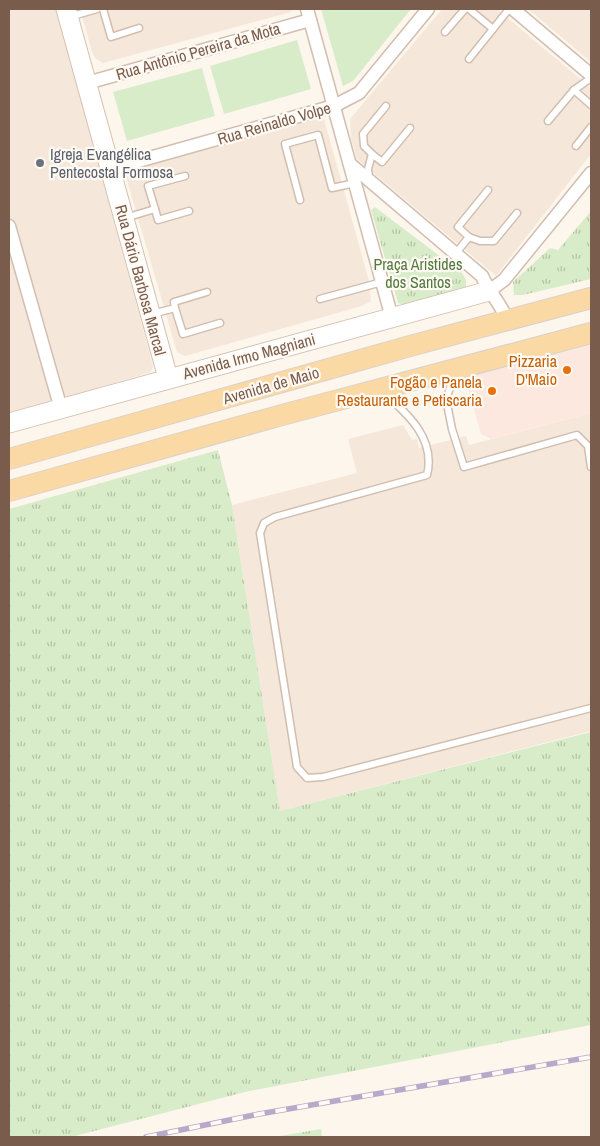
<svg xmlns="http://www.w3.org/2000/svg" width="600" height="1146" font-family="'Archivo Narrow',sans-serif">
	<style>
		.residential { fill: #f5e8da }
		.commercial { fill: #fde8e0 }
		.grass { fill: url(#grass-tufts) }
		.pitch { fill: #d8ecc9 }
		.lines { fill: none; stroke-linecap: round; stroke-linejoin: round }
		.lane-casing { stroke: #d1beb0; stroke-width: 9 }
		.street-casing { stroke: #d1beb0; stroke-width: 15 }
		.secondary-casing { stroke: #d6c0b0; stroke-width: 21 }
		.primary-casing { stroke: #dad1cd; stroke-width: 22 }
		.lane { stroke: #fff; stroke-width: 6 }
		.street { stroke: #fff; stroke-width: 12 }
		.secondary { stroke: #fff; stroke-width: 19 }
		.primary { stroke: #fbd9a5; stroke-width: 20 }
		.rail-casing { stroke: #b9a8c9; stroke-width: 5.5 }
		.rail { stroke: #fffaf3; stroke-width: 4; stroke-dasharray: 11; stroke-linecap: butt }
		.worship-dot { fill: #6b7280; stroke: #fffaf3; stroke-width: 2 }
		.food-dot { fill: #e8710a; stroke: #fffaf3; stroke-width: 2 }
		.labels { text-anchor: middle; stroke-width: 4.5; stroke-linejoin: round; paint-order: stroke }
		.street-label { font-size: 16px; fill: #7a5c4d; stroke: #fffaf3 }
		.worship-label { font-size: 16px; fill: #5b616d; stroke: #fffaf3; text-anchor: start }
		.park-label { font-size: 16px; fill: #537a41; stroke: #fffaf3 }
		.food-label { font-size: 16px; fill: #c56008; stroke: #fffaf3; text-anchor: end }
	</style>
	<defs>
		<pattern id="grass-tufts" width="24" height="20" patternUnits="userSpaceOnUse" patternTransform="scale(1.25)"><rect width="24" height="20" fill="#d8ecc9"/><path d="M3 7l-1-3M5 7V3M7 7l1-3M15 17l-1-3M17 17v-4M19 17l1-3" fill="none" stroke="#b4c2a5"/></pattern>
	</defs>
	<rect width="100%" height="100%" fill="#fdf6ec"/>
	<g class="residential">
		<path d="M 9,9 L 56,9 L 153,366 L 151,372 L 9,415 Z"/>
		<path d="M 80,9 L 293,9 L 291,12 L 103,63 L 95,58 L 92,52 Z"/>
		<path d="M 442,9 L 497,9 L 591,88 L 591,154 L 496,276 L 357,159 L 351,139 L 350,119 Z"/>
		<path d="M 528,9 L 591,9 L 591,62 Z"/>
		<path d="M 321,117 L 324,119 L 341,180 L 369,281 L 371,301 L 362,306 L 185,356 L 177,352 L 126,177 L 130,170 Z"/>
		<path d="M 591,413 L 591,731 L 280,811 L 232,505 L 357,473 L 348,439 L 403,425 L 412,440 L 417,439 L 419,448 L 466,436 L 469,445 Z"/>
	</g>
	<path class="commercial" d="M 591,345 L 591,413 L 491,439 L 481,434 L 465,377 Z"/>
	<g class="grass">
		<path d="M 375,207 L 462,273 L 466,280 L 466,287 L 460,291 L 404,305 L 398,303 L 371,210 Z"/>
		<path d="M 591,211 L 591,279 L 523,295 L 514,295 L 513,282 L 550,248 L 558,250 Z"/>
		<path d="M 218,450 L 232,505 L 280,811 L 591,732 L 591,1025 L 245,1092 L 71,1137 L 9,1137 L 9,509 Z"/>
		<path d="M 321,1129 L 322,1137 L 274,1137 Z"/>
	</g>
	<g class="pitch">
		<path d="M 321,9 L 411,9 L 353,81 L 343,86 Z"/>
		<path d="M 297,40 L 311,89 L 224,114 L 210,66 Z"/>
		<path d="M 202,68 L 215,116 L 127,141 L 113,92 Z"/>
	</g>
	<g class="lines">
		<g class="lane-casing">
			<g id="lane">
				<path d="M 103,9 L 111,37 L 139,28"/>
				<path d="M 469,9 L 493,29"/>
				<path d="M 69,17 L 97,9"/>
				<path d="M 445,32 L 465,9"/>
				<path d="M 469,59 L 509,9"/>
				<path d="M 574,90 L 591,105"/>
				<path d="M 548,121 L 574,90 L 591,78"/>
				<path d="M 576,146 L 591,127"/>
				<path d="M 372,154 L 364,146 L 363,134 L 386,106"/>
				<path d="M 369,179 L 368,169 L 372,154 L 382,162 L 410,128"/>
				<path d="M 300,200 L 285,144 L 318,135 L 332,188 L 355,183"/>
				<path d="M 155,209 L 148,186 L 185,176"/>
				<path d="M 125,218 L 155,209 L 158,220 L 189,211"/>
				<path d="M 469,237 L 458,227 L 488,190"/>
				<path d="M 456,253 L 469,237 L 480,241 L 494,241 L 517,213"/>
				<path d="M 320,299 L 382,282"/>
				<path d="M 175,308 L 183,334 L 220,323"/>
				<path d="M 152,314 L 175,308 L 174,302 L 207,292"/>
				<path d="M 455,374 L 446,399 L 452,429 L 464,467 L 577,435 L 588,446 L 591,467"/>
				<path d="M 383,392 C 408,414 436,439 427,475 L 275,517 L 264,523 L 260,533 L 297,767 L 307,778 L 323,777 L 591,708"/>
			</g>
		</g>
		<g class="street-casing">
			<g id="street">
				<path d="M 307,9 L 392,318"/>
				<path d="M 513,9 L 591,75"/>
				<path d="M 87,83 L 310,20"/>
				<path d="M 350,164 L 482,276 C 489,292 500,303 507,319"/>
				<path d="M 110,169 L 334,106 L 359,93 L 428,9"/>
				<path d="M 9,226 L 61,409"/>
				<path d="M 489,291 L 504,280 L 591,173"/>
			</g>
		</g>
		<g class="secondary-casing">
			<g id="secondary">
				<path d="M 66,9 L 168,378"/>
				<path d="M 9,423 L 489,291"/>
			</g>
		</g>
		<g class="primary-casing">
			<g id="primary">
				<path d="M 9,459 L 410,346 L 591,298"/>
				<path d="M 9,491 L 282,415 L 591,333"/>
			</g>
		</g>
		<use href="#lane" class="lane"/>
		<use href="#street" class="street"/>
		<use href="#secondary" class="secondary"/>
		<use href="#primary" class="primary"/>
		<g class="rail-casing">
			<path id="rail" d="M 146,1137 L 259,1114 L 591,1057"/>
		</g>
		<use href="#rail" class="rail"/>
	</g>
	<circle class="worship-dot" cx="40" cy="163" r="5"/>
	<g class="food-dot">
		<circle cx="567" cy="370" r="5"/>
		<circle cx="492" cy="391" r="5"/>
	</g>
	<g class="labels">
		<g class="street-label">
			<text transform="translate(198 51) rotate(-16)" y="6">Rua Antônio Pereira da Mota</text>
			<text transform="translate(274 123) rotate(-16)" y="6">Rua Reinaldo Volpe</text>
			<text transform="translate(141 280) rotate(75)" y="6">Rua Dário Barbosa Marcal</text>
			<text transform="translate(249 356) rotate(-15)" y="6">Avenida Irmo Magniani</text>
			<text transform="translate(271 385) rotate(-16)" y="6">Avenida de Maio</text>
		</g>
		<g class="worship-label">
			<text x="50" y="160">Igreja Evangélica<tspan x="50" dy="18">Pentecostal Formosa</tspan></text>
		</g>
		<g class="park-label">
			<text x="418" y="270">Praça Aristides<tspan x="418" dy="18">dos Santos</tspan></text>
		</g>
		<g class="food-label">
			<text x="557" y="367">Pizzaria<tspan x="557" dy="18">D'Maio</tspan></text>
			<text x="482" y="388">Fogão e Panela<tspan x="482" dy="18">Restaurante e Petiscaria</tspan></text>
		</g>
	</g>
	<rect width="600" height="1146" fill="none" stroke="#7a5c4d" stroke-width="20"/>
</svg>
